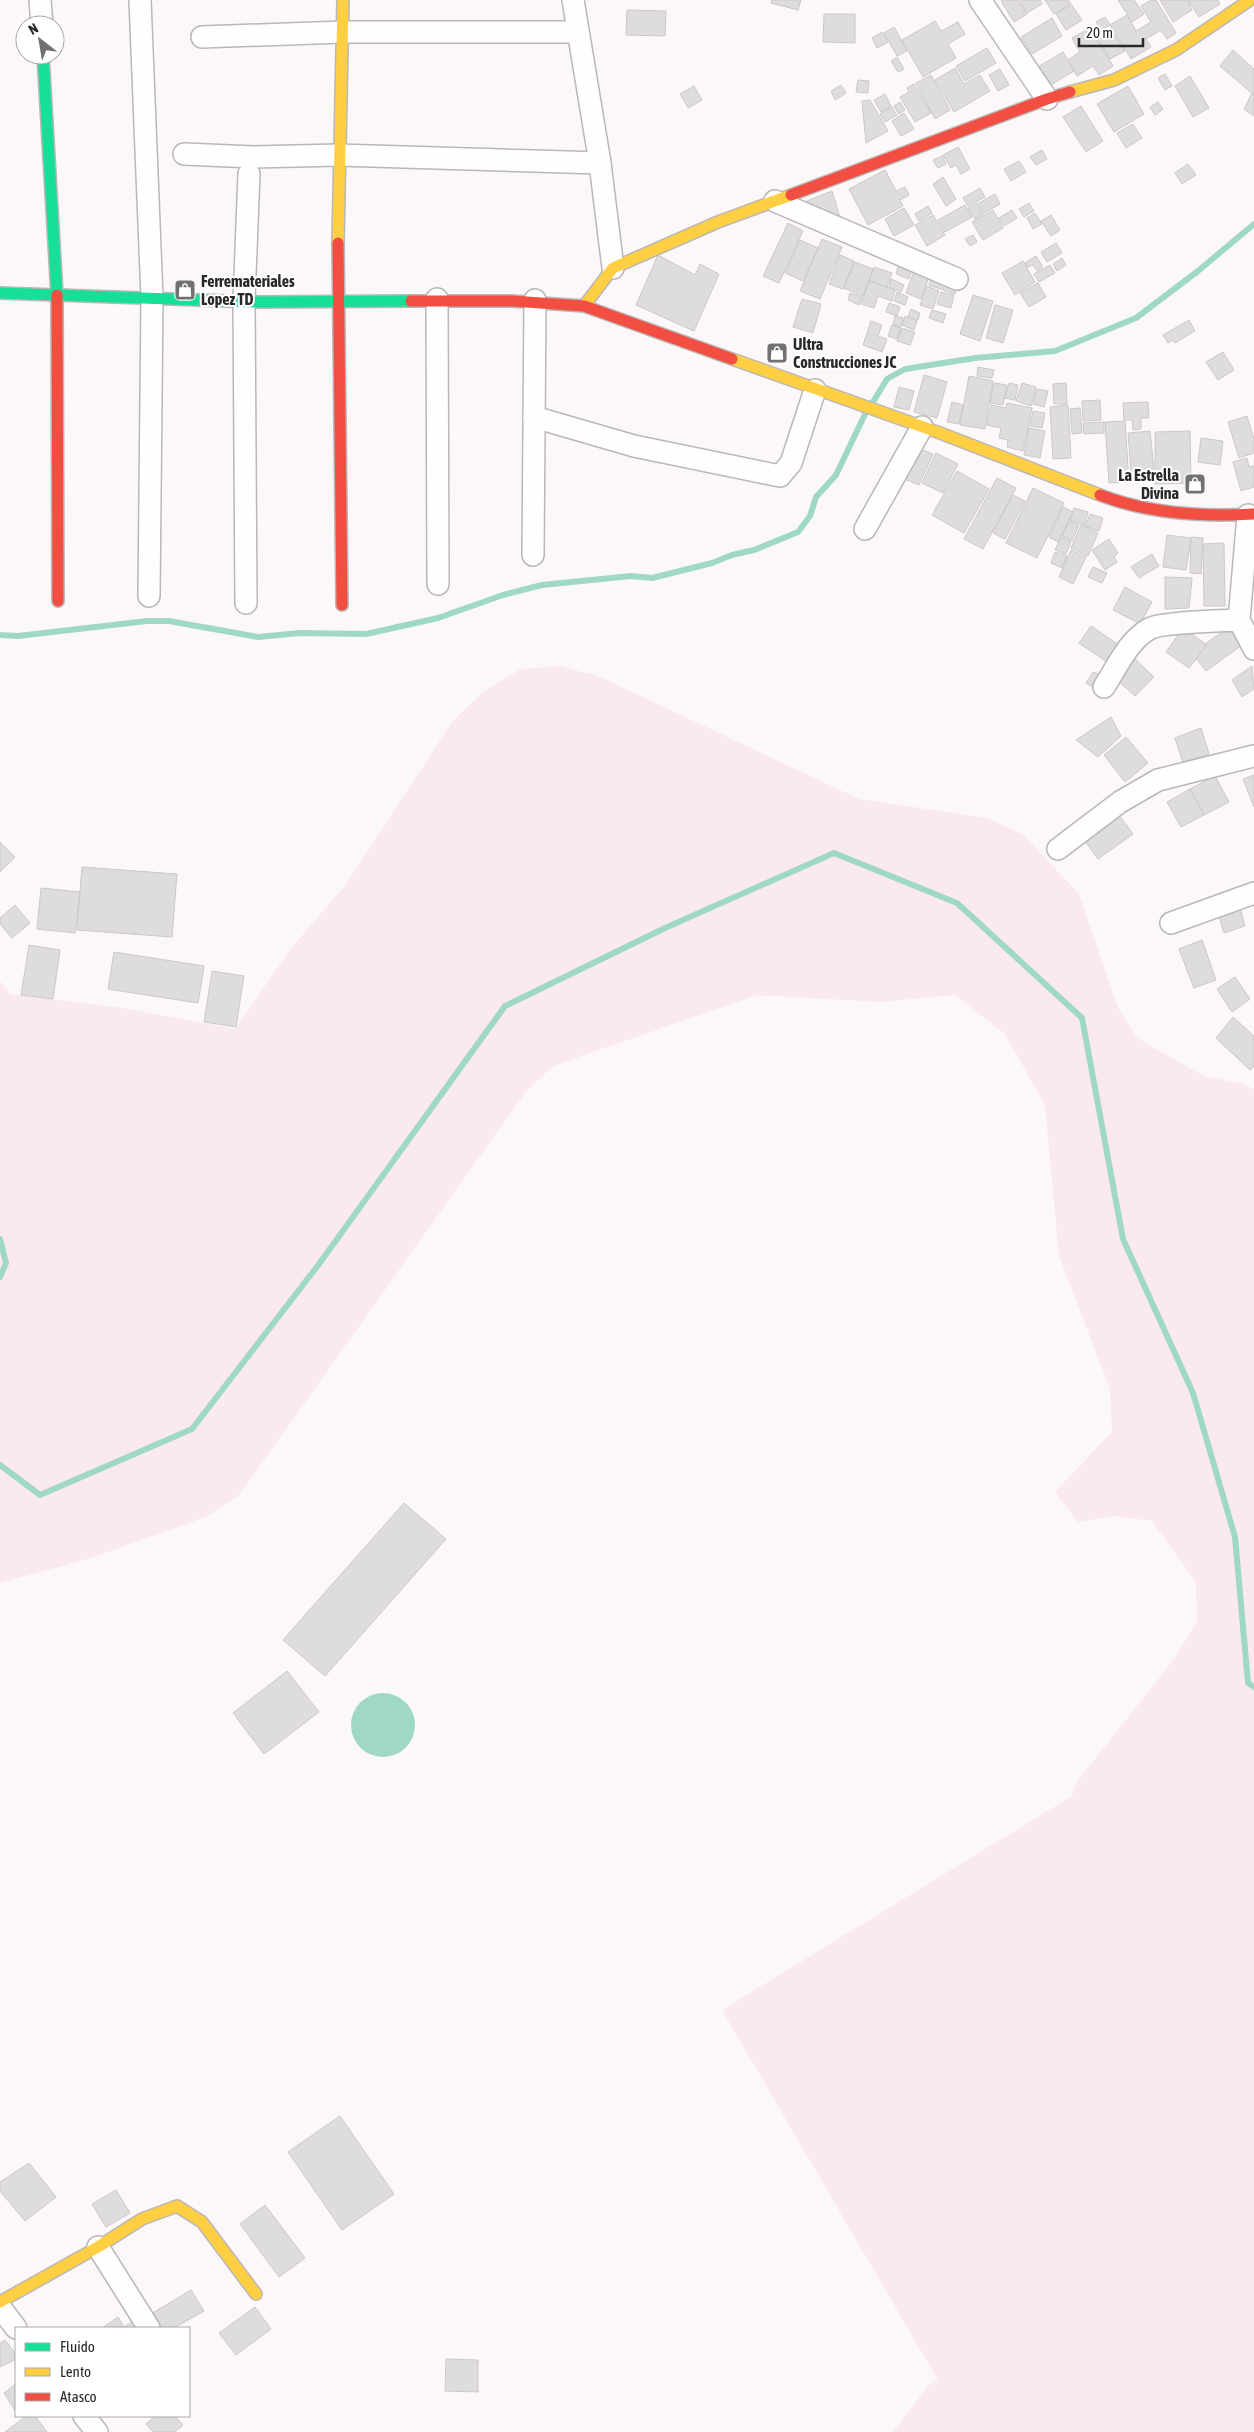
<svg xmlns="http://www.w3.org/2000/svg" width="1254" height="2432" font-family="'Asap Condensed',sans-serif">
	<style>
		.green { fill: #fae9f0 }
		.water { fill: #a0d8c8 }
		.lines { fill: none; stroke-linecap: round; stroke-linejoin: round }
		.stream { stroke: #a0d8c8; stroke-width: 6 }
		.building { fill: #dfdcde; stroke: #cbc8ca }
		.street-casing { stroke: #b9b7b8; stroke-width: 24 }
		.fast-casing { stroke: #b9b7b8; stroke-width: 14 }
		.slow-casing { stroke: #b9b7b8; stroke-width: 14 }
		.jam-casing { stroke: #b9b7b8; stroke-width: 14 }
		.street { stroke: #fffefe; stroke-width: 21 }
		.fast { stroke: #16e098; stroke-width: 11 }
		.slow { stroke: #ffcf43; stroke-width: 11 }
		.jam { stroke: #f24e42; stroke-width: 11 }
		.labels { text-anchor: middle; stroke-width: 4; stroke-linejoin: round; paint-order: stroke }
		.poi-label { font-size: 16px; font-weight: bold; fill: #292728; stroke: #fff; text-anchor: start }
	</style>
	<rect width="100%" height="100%" fill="#fcf8fa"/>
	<path class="green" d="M 559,666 L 598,676 L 859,799 L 987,818 L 1024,835 L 1079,894 L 1117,1005 L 1137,1038 L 1204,1076 L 1244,1084 L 1254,1089 L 1254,2432 L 893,2432 L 928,2386 L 938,2380 L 722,2010 L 1072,1796 L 1076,1783 L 1175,1658 L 1197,1621 L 1196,1582 L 1152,1521 L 1114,1516 L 1078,1522 L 1055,1492 L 1112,1432 L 1110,1389 L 1059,1256 L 1045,1105 L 1005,1034 L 955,995 L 880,1002 L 757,995 L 553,1066 L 525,1093 L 239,1495 L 206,1517 L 88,1559 L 0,1583 L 0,981 L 10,994 L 123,1008 L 235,1029 L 292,947 L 344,887 L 452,722 L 483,692 L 521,669 Z"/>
	<circle class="water" cx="383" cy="1725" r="32"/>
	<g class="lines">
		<g class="stream">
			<path d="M 873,402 L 887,379 L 905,369 L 975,358 L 1055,351 L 1136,318 L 1198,271 L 1254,224"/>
			<path d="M 0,635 L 18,636 L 147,621 L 169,621 L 258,637 L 300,633 L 366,634 L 438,618 L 503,595 L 542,585 L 631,576 L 652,578 L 712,563 L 732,555 L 754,550 L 798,532 L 810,516 L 816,497 L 836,475 L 866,412"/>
			<path d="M 0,1239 L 6,1263 L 0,1277"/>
			<path d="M 0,1465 L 40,1495 L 192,1429 L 319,1264 L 505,1006 L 665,928 L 834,853 L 957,903 L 1082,1018 L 1123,1239 L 1193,1393 L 1235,1537 L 1248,1683 L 1254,1687"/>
		</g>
	</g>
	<g class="building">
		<path d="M 772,0 L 801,0 L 798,10 L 771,3 Z"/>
		<path d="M 1003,0 L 1018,0 L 1027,14 L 1014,22 L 1001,1 Z"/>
		<path d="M 1020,0 L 1040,0 L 1042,4 L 1027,13 Z"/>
		<path d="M 1045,0 L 1068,0 L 1071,4 L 1054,14 Z"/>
		<path d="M 1118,0 L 1134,0 L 1144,14 L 1132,22 Z"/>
		<path d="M 1151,0 L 1156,0 L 1176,33 L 1167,39 L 1161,30 L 1146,39 L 1151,47 L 1131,59 L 1110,25 L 1127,15 L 1136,31 L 1151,22 L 1141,6 Z"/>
		<path d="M 1160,0 L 1187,0 L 1192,10 L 1173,22 Z"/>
		<path d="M 1188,0 L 1218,0 L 1220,4 L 1199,17 Z"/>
		<path d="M 1072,5 L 1082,20 L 1066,30 L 1056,14 Z"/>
		<path d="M 627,10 L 666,11 L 665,36 L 626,35 Z"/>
		<path d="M 824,14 L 855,14 L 855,43 L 823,42 Z"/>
		<path d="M 1105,17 L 1110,25 L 1101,30 L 1096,22 Z"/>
		<path d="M 1052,18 L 1062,36 L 1032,54 L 1021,37 Z"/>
		<path d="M 935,21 L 941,31 L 958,22 L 965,34 L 948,44 L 956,58 L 923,77 L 902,40 Z"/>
		<path d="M 894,27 L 907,51 L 897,56 L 884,33 Z"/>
		<path d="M 1090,28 L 1113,66 L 1099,75 L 1093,66 L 1077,76 L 1068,60 L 1080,52 L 1072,38 Z"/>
		<path d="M 1110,28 L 1125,51 L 1110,59 L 1097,37 Z"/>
		<path d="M 882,32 L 888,42 L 877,48 L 872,38 Z"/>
		<path d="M 987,48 L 996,63 L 965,81 L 956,66 Z"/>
		<path d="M 1233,50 L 1254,69 L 1254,95 L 1220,66 Z"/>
		<path d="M 1063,52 L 1074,71 L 1049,86 L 1038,67 Z"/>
		<path d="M 897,57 L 904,69 L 898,72 L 891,61 Z"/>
		<path d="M 955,68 L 964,84 L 980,75 L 990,91 L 954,112 L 935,80 Z"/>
		<path d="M 1000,69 L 1009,85 L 998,91 L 989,75 Z"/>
		<path d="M 1165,74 L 1172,86 L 1165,90 L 1158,78 Z"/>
		<path d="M 931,75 L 950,110 L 935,119 L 916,83 Z"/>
		<path d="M 1190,76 L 1209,108 L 1193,117 L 1175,86 Z"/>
		<path d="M 858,80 L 869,81 L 868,93 L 856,92 Z"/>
		<path d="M 914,84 L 931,113 L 915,122 L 900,97 L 909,92 L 907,88 Z"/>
		<path d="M 841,85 L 846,93 L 835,100 L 831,91 Z"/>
		<path d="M 694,86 L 702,100 L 688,108 L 680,94 Z"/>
		<path d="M 1128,86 L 1144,114 L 1114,132 L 1097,104 Z"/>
		<path d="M 1252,93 L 1254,95 L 1254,116 L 1244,109 Z"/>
		<path d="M 885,94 L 891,106 L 881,112 L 874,100 Z"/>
		<path d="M 870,100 L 888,131 L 866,143 L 862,101 Z"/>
		<path d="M 900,102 L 905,110 L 899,114 L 894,106 Z"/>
		<path d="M 1158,102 L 1163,109 L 1155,115 L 1150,107 Z"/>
		<path d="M 1081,106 L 1103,141 L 1086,152 L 1063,117 Z"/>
		<path d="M 892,107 L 897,115 L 885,122 L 880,114 Z"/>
		<path d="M 904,113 L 914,129 L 901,136 L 892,121 Z"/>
		<path d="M 1133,124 L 1142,138 L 1126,148 L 1117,133 Z"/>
		<path d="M 958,147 L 970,169 L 961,174 L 956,165 L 951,168 L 943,155 Z"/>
		<path d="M 1042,150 L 1047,159 L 1036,165 L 1030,157 Z"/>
		<path d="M 942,156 L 946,164 L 938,168 L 933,160 Z"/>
		<path d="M 1019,161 L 1026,172 L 1011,181 L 1004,169 Z"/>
		<path d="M 1188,164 L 1196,175 L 1182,184 L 1175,173 Z"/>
		<path d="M 885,170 L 896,191 L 905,187 L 909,195 L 900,200 L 903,206 L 868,225 L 849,189 Z"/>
		<path d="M 943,177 L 956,199 L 946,206 L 933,184 Z"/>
		<path d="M 980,188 L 985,197 L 968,206 L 963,198 Z"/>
		<path d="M 832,191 L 842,224 L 797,205 Z"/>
		<path d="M 995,194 L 1000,204 L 984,213 L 979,203 Z"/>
		<path d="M 977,203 L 983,214 L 975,219 L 968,208 Z"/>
		<path d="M 1029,203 L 1034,211 L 1024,217 L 1019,209 Z"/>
		<path d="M 965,205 L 972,217 L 945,232 L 938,220 Z"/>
		<path d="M 928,206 L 932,213 L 919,221 L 915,214 Z"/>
		<path d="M 904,208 L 914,225 L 894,236 L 885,219 Z"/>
		<path d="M 993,210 L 1003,228 L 983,240 L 972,222 Z"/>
		<path d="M 1012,210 L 1017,218 L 1004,226 L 999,218 Z"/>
		<path d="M 1035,213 L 1042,224 L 1033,229 L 1027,218 Z"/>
		<path d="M 933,215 L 945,235 L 927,246 L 915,225 Z"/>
		<path d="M 1051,215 L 1060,230 L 1051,236 L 1041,221 Z"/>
		<path d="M 788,223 L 803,231 L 779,283 L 763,276 Z"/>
		<path d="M 973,235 L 977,242 L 970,246 L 965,239 Z"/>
		<path d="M 822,239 L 842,247 L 820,299 L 800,291 Z"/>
		<path d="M 800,240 L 818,248 L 803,281 L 785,273 Z"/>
		<path d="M 1056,243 L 1062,253 L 1047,262 L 1041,252 Z"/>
		<path d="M 658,255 L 695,275 L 700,264 L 719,274 L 694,331 L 636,305 Z"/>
		<path d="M 840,255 L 854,261 L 843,289 L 829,284 Z"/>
		<path d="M 1036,256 L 1043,267 L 1037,271 L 1033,265 L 1028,267 L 1025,263 Z"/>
		<path d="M 1062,258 L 1066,265 L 1057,271 L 1053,264 Z"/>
		<path d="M 1023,261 L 1035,282 L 1015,295 L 1002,273 Z"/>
		<path d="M 855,262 L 873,269 L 863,296 L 844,288 Z"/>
		<path d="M 899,264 L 912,268 L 909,279 L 896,274 Z"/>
		<path d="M 1050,265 L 1055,273 L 1039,282 L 1034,274 Z"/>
		<path d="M 874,267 L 892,273 L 887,287 L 869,281 Z"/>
		<path d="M 914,271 L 929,277 L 921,299 L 906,293 Z"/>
		<path d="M 931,278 L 957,287 L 955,294 L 929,285 Z"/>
		<path d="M 891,279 L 904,285 L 901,292 L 889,287 Z"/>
		<path d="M 869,281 L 895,290 L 892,301 L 878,296 L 874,308 L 861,304 Z"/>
		<path d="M 1038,283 L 1046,297 L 1029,307 L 1020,293 Z"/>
		<path d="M 927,286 L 939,291 L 933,309 L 920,305 Z"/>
		<path d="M 897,292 L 908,297 L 905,305 L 894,301 Z"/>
		<path d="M 941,292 L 954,295 L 951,308 L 937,304 Z"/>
		<path d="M 850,293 L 862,297 L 859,305 L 848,300 Z"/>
		<path d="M 973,295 L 993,301 L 980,341 L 960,334 Z"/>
		<path d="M 802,299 L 821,304 L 813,333 L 793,327 Z"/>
		<path d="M 889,303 L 900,307 L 897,316 L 886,312 Z"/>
		<path d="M 995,305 L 1013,310 L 1003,343 L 986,338 Z"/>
		<path d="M 911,309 L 920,313 L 918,320 L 908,316 Z"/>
		<path d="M 932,310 L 946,314 L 943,323 L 929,318 Z"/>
		<path d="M 895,316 L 903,318 L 901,327 L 893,325 Z"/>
		<path d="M 905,316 L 917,321 L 914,330 L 902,325 Z"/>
		<path d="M 1189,320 L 1195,331 L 1175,343 L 1173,340 L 1168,343 L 1163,335 Z"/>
		<path d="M 871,321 L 882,325 L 878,336 L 887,339 L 882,352 L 863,345 Z"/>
		<path d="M 892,325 L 901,328 L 897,339 L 888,336 Z"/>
		<path d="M 902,328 L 915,332 L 910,345 L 897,341 Z"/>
		<path d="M 1223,352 L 1234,370 L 1218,380 L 1206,362 Z"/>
		<path d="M 978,367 L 994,370 L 992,378 L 977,376 Z"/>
		<path d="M 924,375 L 947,382 L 937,418 L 914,412 Z"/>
		<path d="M 969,376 L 993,381 L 985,429 L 960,425 Z"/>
		<path d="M 994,383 L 1007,385 L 1003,405 L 990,403 Z"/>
		<path d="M 1009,383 L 1018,385 L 1015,400 L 1005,398 Z"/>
		<path d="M 1022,383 L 1036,387 L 1031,406 L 1016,401 Z"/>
		<path d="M 1066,383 L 1067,404 L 1054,404 L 1053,384 Z"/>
		<path d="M 899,387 L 914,391 L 909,410 L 894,407 Z"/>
		<path d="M 1037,389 L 1048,391 L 1044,407 L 1033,404 Z"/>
		<path d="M 1100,400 L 1101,420 L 1083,421 L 1082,401 Z"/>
		<path d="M 952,402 L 963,405 L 959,424 L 947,422 Z"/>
		<path d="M 1148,402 L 1149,418 L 1141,418 L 1141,429 L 1133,430 L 1132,420 L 1124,420 L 1123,403 Z"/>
		<path d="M 1007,403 L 1032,408 L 1023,451 L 1007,447 L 1008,440 L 999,438 L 1001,428 L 987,425 L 991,405 L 1006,408 Z"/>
		<path d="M 1068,405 L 1071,458 L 1053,459 L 1050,407 Z"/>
		<path d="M 1080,408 L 1082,433 L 1072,434 L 1070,409 Z"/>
		<path d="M 1033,411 L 1045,413 L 1042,428 L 1030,426 Z"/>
		<path d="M 1247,416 L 1254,439 L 1254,453 L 1239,458 L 1228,422 Z"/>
		<path d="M 1125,421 L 1129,482 L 1109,483 L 1105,422 Z"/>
		<path d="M 1104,422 L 1104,433 L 1084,434 L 1083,423 Z"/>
		<path d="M 1029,428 L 1045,431 L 1040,458 L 1024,455 Z"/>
		<path d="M 1150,431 L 1154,470 L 1131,472 L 1128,433 Z"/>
		<path d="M 1190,431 L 1191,483 L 1155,484 L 1155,432 Z"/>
		<path d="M 1201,438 L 1223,441 L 1220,465 L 1198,462 Z"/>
		<path d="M 915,447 L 933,454 L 919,485 L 902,478 Z"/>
		<path d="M 936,453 L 958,464 L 943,493 L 922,483 Z"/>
		<path d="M 1247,458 L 1249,467 L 1254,466 L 1254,487 L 1241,491 L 1233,462 Z"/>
		<path d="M 957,471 L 989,489 L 964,533 L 932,515 Z"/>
		<path d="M 997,478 L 1016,488 L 983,549 L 964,539 Z"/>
		<path d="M 1033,488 L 1064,503 L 1037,558 L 1006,543 Z"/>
		<path d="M 1013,495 L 1025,501 L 1005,539 L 993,533 Z"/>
		<path d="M 1063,507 L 1073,512 L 1058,542 L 1049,537 Z"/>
		<path d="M 1074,508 L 1088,512 L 1084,525 L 1070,520 Z"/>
		<path d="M 1090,514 L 1103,518 L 1099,531 L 1085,526 Z"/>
		<path d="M 1069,521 L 1079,525 L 1072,541 L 1062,536 Z"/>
		<path d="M 1081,525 L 1098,533 L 1088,556 L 1071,548 Z"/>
		<path d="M 1167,535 L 1191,538 L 1186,570 L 1163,567 Z"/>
		<path d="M 1061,537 L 1071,542 L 1066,554 L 1055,550 Z"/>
		<path d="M 1191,537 L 1203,538 L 1201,574 L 1190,573 Z"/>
		<path d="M 1109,539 L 1118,553 L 1114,557 L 1117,562 L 1105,570 L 1092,550 Z"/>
		<path d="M 1224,543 L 1225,606 L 1204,606 L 1203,544 Z"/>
		<path d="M 1071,550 L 1086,557 L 1073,584 L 1059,577 Z"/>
		<path d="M 1055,552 L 1067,556 L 1062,568 L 1051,563 Z"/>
		<path d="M 1152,554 L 1159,566 L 1139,578 L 1131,567 Z"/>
		<path d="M 1093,567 L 1107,573 L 1102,583 L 1088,577 Z"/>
		<path d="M 1165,577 L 1192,578 L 1189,608 L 1165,609 Z"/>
		<path d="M 1125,587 L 1152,602 L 1140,624 L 1113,610 Z"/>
		<path d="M 1232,625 L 1245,643 L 1206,671 L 1192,653 Z"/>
		<path d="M 1091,626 L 1119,645 L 1107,662 L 1079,643 Z"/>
		<path d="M 1183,628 L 1207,645 L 1189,668 L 1166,652 Z"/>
		<path d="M 1132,656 L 1154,677 L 1135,696 L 1113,676 Z"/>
		<path d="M 1252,666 L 1254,689 L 1242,697 L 1232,680 Z"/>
		<path d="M 1093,672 L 1102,676 L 1096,689 L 1086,683 Z"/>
		<path d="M 1111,717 L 1121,736 L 1098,757 L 1076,740 Z"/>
		<path d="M 1201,728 L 1209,754 L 1183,763 L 1175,738 Z"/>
		<path d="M 1126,737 L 1148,763 L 1125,782 L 1104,755 Z"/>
		<path d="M 1254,775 L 1254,807 L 1243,779 Z"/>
		<path d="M 1215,776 L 1229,802 L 1204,815 L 1190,789 Z"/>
		<path d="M 1190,789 L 1204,815 L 1181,827 L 1167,802 Z"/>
		<path d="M 1119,815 L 1133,834 L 1098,859 L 1084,840 Z"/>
		<path d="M 0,842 L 15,857 L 0,872 Z"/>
		<path d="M 82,867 L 177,874 L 172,937 L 77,930 Z"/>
		<path d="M 41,888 L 80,892 L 75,933 L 37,929 Z"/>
		<path d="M 1239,904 L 1245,926 L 1224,933 L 1217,910 Z"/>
		<path d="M 15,905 L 30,923 L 12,938 L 0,924 L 0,918 Z"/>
		<path d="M 1202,940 L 1216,980 L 1194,988 L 1179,949 Z"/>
		<path d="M 29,945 L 60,950 L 53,999 L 21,995 Z"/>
		<path d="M 114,952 L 204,966 L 198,1003 L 108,989 Z"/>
		<path d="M 212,971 L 244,976 L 236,1027 L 204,1022 Z"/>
		<path d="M 1235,977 L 1250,999 L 1232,1012 L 1217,989 Z"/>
		<path d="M 1233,1017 L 1254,1036 L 1254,1066 L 1250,1070 L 1216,1038 Z"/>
		<path d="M 404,1503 L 446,1539 L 325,1676 L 283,1640 Z"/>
		<path d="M 287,1671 L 319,1712 L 264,1754 L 233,1713 Z"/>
		<path d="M 340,2116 L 394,2194 L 342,2230 L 288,2152 Z"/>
		<path d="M 29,2163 L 56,2197 L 25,2221 L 0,2191 L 0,2182 Z"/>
		<path d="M 116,2190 L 130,2213 L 106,2227 L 92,2204 Z"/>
		<path d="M 265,2205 L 305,2258 L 279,2277 L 240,2224 Z"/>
		<path d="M 191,2290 L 204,2311 L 174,2328 L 159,2328 L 151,2314 Z"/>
		<path d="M 255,2307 L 271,2329 L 236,2355 L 219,2333 Z"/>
		<path d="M 118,2317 L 124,2327 L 133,2321 L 138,2328 L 102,2328 Z"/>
		<path d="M 5,2340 L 16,2354 L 16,2359 L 0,2367 L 0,2343 Z"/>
		<path d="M 446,2359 L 478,2360 L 478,2392 L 445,2391 Z"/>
		<path d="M 16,2384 L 16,2412 L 4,2393 Z"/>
		<path d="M 26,2416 L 35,2416 L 47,2432 L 5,2432 Z"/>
		<path d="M 155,2416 L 175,2416 L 183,2425 L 175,2432 L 153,2432 L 146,2424 Z"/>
	</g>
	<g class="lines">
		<g class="street-casing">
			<g id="street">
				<path d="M 40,0 L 42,25"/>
				<path d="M 140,0 L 152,298 L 149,596"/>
				<path d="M 573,0 L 600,163 L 613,268"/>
				<path d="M 980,0 L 1047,99"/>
				<path d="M 202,37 L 342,32 L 577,32"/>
				<path d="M 184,154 L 254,157 L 338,155 L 600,163"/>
				<path d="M 775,201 L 957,279"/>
				<path d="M 437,299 L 438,584"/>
				<path d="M 534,417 L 634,446 L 780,476 L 791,463 L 815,390"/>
				<path d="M 1248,515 L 1239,620 L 1254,649"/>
				<path d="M 865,529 L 922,427"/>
				<path d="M 533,555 L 535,300"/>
				<path d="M 246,603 L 244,301 L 249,174"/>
				<path d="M 1104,687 C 1117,667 1128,641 1149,629 C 1161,622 1222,621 1239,620"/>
				<path d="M 1058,849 L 1120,802 L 1158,780 L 1254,756"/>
				<path d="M 1171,923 L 1254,893"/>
				<path d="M 98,2247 L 149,2328"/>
				<path d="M 0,2307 L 16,2328"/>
				<path d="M 84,2416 L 97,2432"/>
			</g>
		</g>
		<g class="fast-casing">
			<g id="fast">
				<path d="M 43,55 L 57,295"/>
				<path d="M 0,293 L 259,302 L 411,301"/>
			</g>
		</g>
		<g class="slow-casing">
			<g id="slow">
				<path d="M 1070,92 L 1114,80 L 1176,50 L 1250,0"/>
				<path d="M 338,243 L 343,0"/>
				<path d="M 584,306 L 613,268 L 718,222 L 791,195"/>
				<path d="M 732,359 L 940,433 L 1100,495"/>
				<path d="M 0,2302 L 98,2247 L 142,2219 L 177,2206 L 202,2222 L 256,2294"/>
			</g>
		</g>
		<g class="jam-casing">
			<g id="jam">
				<path d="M 791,195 L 1047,99 L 1070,92"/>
				<path d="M 338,243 L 342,605"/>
				<path d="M 57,295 L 58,601"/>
				<path d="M 411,301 L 512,301 L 584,306 L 732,359"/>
				<path d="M 1100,495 C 1149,514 1202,517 1254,514"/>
			</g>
		</g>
		<use href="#street" class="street"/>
		<use href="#fast" class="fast"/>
		<use href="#slow" class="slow"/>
		<use href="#jam" class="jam"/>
	</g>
	<defs>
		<g id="shop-square" transform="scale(1.125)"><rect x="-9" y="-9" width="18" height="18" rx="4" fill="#737072" stroke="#fff"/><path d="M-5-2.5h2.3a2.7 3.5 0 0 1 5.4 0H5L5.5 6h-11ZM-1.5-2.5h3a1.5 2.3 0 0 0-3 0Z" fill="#fff"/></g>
	</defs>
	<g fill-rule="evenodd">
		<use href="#shop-square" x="185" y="290"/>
		<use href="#shop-square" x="777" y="353"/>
		<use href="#shop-square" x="1195" y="484"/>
	</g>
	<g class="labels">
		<g class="poi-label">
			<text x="201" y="287">Ferremateriales<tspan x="201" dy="18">Lopez TD</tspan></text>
			<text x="793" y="350">Ultra<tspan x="793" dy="18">Construcciones JC</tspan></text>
			<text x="1179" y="481" text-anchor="end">La Estrella<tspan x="1179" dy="18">Divina</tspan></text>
		</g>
	</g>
	<rect x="15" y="2327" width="175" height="90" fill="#ffffff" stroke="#a9a9a9"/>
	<rect x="25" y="2343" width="25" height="8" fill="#16e098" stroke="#a9a9a9"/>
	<text x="60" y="2352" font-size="15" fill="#292728">Fluido</text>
	<rect x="25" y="2368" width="25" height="8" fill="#ffcf43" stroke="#a9a9a9"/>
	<text x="60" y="2377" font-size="15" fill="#292728">Lento</text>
	<rect x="25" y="2393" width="25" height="8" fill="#f24e42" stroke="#a9a9a9"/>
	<text x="60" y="2402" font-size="15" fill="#292728">Atasco</text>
	<g transform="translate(40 40) rotate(329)"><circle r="24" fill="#ffffff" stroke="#a9a9a9"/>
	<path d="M0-4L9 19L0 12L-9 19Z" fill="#737072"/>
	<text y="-8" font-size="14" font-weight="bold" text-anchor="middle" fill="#292728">N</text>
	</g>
	<path d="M1079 38v8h64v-8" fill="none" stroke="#292728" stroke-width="2.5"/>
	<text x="1086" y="38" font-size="15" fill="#292728" stroke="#ffffff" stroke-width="4" paint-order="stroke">20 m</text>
</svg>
